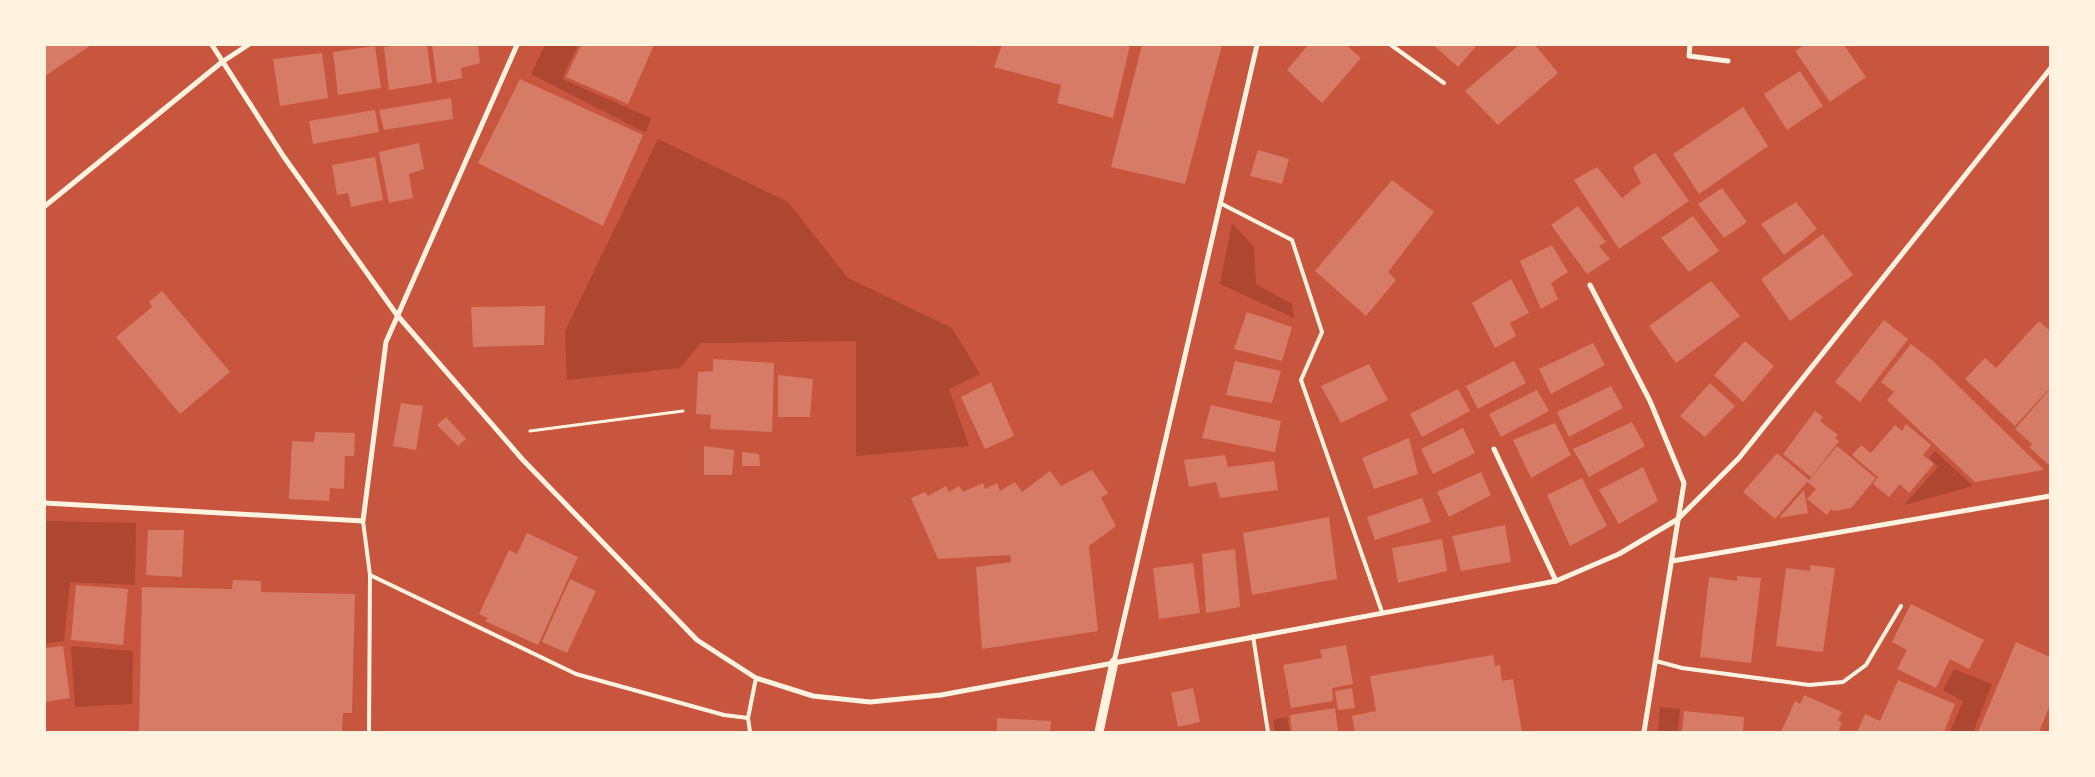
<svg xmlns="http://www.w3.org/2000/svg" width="2095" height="777" font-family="Arial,sans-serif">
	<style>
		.green { fill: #ae4732 }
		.building { fill: #d67c66 }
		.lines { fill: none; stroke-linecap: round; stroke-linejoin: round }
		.path { stroke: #fff3e0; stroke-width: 3 }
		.service { stroke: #fff3e0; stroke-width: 4 }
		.minor { stroke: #fff3e0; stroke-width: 5 }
		.tertiary { stroke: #fff3e0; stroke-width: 9 }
	</style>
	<rect width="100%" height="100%" fill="#c8553d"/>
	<g class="green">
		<path d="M 545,45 L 578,45 L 562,79 L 651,118 L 646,133 L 531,74 Z"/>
		<path d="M 658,139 L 788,202 L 848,278 L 952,328 L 980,374 L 949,389 L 969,446 L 856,456 L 856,341 L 701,343 L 680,368 L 567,380 L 565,331 Z"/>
		<path d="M 1232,223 L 1254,247 L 1256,284 L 1292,304 L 1294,318 L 1220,284 Z"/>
		<path d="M 1935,451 L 1973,486 L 1904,505 L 1938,467 L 1929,457 Z"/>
		<path d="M 45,521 L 136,523 L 135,585 L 70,582 L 64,641 L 45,644 Z"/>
		<path d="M 71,646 L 133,651 L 132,704 L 75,707 Z"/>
		<path d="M 1954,669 L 1992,684 L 1973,732 L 1950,732 L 1963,701 L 1943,690 Z"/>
		<path d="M 1660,707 L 1680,709 L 1678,732 L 1658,732 Z"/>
		<path d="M 1287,717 L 1290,732 L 1275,732 L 1273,720 Z"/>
	</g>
	<g class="building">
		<path d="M 45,45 L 91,45 L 45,76 Z"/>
		<path d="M 397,45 L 427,45 L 432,83 L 389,90 L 384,47 Z"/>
		<path d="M 432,45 L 478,45 L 480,63 L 461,68 L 462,78 L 437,83 Z"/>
		<path d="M 581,45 L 654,45 L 628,104 L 566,77 Z"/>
		<path d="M 1002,45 L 1130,45 L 1113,118 L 1057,103 L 1061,85 L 994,67 Z"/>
		<path d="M 1142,45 L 1222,45 L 1185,184 L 1111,167 Z"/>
		<path d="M 1308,45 L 1346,45 L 1361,58 L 1322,103 L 1287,70 Z"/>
		<path d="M 1433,45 L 1477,45 L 1458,67 Z"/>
		<path d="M 1519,45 L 1535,45 L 1558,73 L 1498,125 L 1465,91 Z"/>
		<path d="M 1804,45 L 1844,45 L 1866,77 L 1830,102 L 1795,51 Z"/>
		<path d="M 375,46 L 381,88 L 338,95 L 333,52 Z"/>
		<path d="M 322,53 L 328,98 L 280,106 L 273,59 Z"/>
		<path d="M 1800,71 L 1823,106 L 1787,130 L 1764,94 Z"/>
		<path d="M 520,79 L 643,135 L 603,226 L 478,163 Z"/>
		<path d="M 451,98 L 453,119 L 384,130 L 379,110 Z"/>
		<path d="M 1743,107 L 1768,146 L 1699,194 L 1673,154 Z"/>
		<path d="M 375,110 L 379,132 L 313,144 L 309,121 Z"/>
		<path d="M 419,143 L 424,169 L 409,174 L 413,198 L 389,203 L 379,152 Z"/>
		<path d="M 1258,150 L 1289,159 L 1282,184 L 1250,176 Z"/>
		<path d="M 1655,153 L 1689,201 L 1619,249 L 1574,180 L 1597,167 L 1622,198 L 1641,183 L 1633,167 Z"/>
		<path d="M 375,157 L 383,200 L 351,207 L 348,193 L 337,195 L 332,165 Z"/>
		<path d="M 1392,180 L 1434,212 L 1388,272 L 1396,280 L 1366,316 L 1315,271 Z"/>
		<path d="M 1722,188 L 1747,222 L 1724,238 L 1698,204 Z"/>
		<path d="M 1796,202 L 1817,229 L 1784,255 L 1761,224 Z"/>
		<path d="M 1578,206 L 1606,242 L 1599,246 L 1610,259 L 1587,274 L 1551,225 Z"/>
		<path d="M 1693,216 L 1719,251 L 1689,272 L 1661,238 Z"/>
		<path d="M 1823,234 L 1853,275 L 1790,321 L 1761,279 Z"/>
		<path d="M 1552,245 L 1568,272 L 1551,283 L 1558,299 L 1541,309 L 1520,261 Z"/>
		<path d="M 1511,279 L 1529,313 L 1510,323 L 1516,336 L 1495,348 L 1472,303 Z"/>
		<path d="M 1711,281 L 1740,316 L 1676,363 L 1649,326 Z"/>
		<path d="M 162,291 L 230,372 L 180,414 L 116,337 L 152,307 L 149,302 Z"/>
		<path d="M 545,306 L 544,345 L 473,347 L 471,307 Z"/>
		<path d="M 1247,312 L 1292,327 L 1282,361 L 1234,349 Z"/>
		<path d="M 1884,320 L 1908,339 L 1860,402 L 1835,382 Z"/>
		<path d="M 2039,321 L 2050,331 L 2050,388 L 2015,426 L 1965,379 L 1985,358 L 1996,368 Z"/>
		<path d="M 1745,341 L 1774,366 L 1743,402 L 1714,375 Z"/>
		<path d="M 1593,343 L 1605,365 L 1551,394 L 1539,369 Z"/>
		<path d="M 1911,344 L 1932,360 L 2044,470 L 1975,482 L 1887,400 L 1894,392 L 1881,382 Z"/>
		<path d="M 713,359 L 774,363 L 772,432 L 710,429 L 711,415 L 696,414 L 698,372 L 713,371 Z"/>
		<path d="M 1235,361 L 1281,371 L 1272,403 L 1226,395 Z"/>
		<path d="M 1514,361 L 1526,383 L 1478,409 L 1466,386 Z"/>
		<path d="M 1369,364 L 1388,400 L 1341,423 L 1321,386 Z"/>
		<path d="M 778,375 L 813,379 L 810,417 L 778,417 Z"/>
		<path d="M 991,382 L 1014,436 L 985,449 L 961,397 Z"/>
		<path d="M 1710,383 L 1735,406 L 1705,437 L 1680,416 Z"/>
		<path d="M 1611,386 L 1623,408 L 1569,437 L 1557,412 Z"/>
		<path d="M 1458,389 L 1470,411 L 1422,437 L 1410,414 Z"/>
		<path d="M 2050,389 L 2050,466 L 2029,447 L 2032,444 L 2015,429 Z"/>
		<path d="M 1537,390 L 1549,411 L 1501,437 L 1489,414 Z"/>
		<path d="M 401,403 L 423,406 L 416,450 L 393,446 Z"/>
		<path d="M 1211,405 L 1281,421 L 1275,452 L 1202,438 Z"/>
		<path d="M 1815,411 L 1823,417 L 1820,421 L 1838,435 L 1835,438 L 1839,441 L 1811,477 L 1783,454 Z"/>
		<path d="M 446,417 L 466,439 L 458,446 L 437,425 Z"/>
		<path d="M 1632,422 L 1645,446 L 1589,477 L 1573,449 Z"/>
		<path d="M 1555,423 L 1571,455 L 1531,478 L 1513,440 Z"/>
		<path d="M 1906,424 L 1931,445 L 1923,455 L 1934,464 L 1909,493 L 1900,484 L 1889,497 L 1873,484 L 1878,477 L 1852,455 L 1861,445 L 1871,453 L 1895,425 L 1902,431 Z"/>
		<path d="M 1463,428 L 1475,453 L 1433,474 L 1421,449 Z"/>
		<path d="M 315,432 L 355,433 L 354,456 L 345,456 L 344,489 L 330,488 L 329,501 L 289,499 L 292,441 L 314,442 Z"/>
		<path d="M 1409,438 L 1418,474 L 1374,489 L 1362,458 Z"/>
		<path d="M 704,446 L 734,450 L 732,475 L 704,475 Z"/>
		<path d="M 1837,446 L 1876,478 L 1851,508 L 1834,511 L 1831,509 L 1827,515 L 1807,499 L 1816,489 L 1807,482 L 1775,519 L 1743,492 L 1777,453 L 1809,480 Z"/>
		<path d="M 742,452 L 759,454 L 760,466 L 742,466 Z"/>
		<path d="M 1225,455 L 1228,467 L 1274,461 L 1278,490 L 1220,498 L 1216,482 L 1189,487 L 1184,460 Z"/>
		<path d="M 1643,467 L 1658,501 L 1619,524 L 1599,490 Z"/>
		<path d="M 1092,470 L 1108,493 L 1101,498 L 1116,526 L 1089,546 L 1098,631 L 982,649 L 976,567 L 1011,562 L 1010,555 L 938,559 L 911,498 L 925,492 L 928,496 L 946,486 L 949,492 L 959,486 L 963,492 L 983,483 L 985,489 L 997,483 L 1000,491 L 1015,482 L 1022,492 L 1050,471 L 1061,486 Z"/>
		<path d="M 1481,472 L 1491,495 L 1449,517 L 1437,492 Z"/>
		<path d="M 1582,478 L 1607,526 L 1570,546 L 1547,495 Z"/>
		<path d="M 1804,490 L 1808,513 L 1779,518 Z"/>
		<path d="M 1422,498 L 1431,522 L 1375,540 L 1367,517 Z"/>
		<path d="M 1329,517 L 1337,579 L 1252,595 L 1243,533 Z"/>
		<path d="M 1505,525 L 1511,562 L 1461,571 L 1452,536 Z"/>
		<path d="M 148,530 L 184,530 L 182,577 L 146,575 Z"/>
		<path d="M 527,533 L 578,557 L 538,645 L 485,621 L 488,618 L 479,614 L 509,550 L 517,554 Z"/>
		<path d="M 1442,539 L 1447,571 L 1398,583 L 1392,548 Z"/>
		<path d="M 1235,549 L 1240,607 L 1206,613 L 1202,554 Z"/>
		<path d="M 1193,563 L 1200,613 L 1159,619 L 1153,568 Z"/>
		<path d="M 1810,565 L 1835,568 L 1823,652 L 1776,646 L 1786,568 L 1810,571 Z"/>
		<path d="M 1737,576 L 1761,578 L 1751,663 L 1700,657 L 1709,577 L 1737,581 Z"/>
		<path d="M 570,579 L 596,591 L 567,653 L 542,642 Z"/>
		<path d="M 233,580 L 261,581 L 261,592 L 355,594 L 352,713 L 343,713 L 342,732 L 139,732 L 142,587 L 232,589 Z"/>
		<path d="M 76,585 L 128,589 L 123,645 L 71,640 Z"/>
		<path d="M 1911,604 L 1984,640 L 1969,669 L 1950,659 L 1936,688 L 1897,669 L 1907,650 L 1892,642 Z"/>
		<path d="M 2016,642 L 2050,657 L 2050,705 L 2039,732 L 1978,732 Z"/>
		<path d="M 1346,645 L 1353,684 L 1332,688 L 1333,701 L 1291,708 L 1283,665 L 1322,658 L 1320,650 Z"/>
		<path d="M 63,646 L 70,698 L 45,702 L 45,648 Z"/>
		<path d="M 1493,655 L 1495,666 L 1500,665 L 1502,681 L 1513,679 L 1522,732 L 1355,732 L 1352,716 L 1376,711 L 1370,676 Z"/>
		<path d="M 1898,680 L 1955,704 L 1944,732 L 1857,732 L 1865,714 L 1880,721 Z"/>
		<path d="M 1193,688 L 1200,722 L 1178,727 L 1171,693 Z"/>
		<path d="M 1352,688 L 1355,708 L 1338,710 L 1335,691 Z"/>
		<path d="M 1804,695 L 1842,712 L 1838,720 L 1842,723 L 1838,732 L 1781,732 L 1795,701 L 1800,704 Z"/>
		<path d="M 1335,708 L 1338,732 L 1292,732 L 1290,715 Z"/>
		<path d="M 1684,711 L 1744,717 L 1743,732 L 1682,732 Z"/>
		<path d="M 997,718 L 1051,721 L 1050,732 L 997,732 Z"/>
	</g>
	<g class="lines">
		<path class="path" d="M 530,431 L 683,411"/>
		<g class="service">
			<path d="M 1391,45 L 1444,83"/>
			<path d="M 1220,203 L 1292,240 L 1322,332 L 1301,380 L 1382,612"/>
			<path d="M 363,521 L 370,575 L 369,732"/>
			<path d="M 370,575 L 576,674 L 724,715 L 748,718"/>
			<path d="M 1253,636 L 1268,732"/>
			<path d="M 1656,661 L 1682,668 L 1809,685 L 1843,682 L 1866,665 L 1901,606"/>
			<path d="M 750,732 L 748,718 L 756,678"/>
		</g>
		<g class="minor">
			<path d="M 212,45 L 284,157 L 397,315 L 523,460 L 697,640 L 756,678 L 813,696 L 870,702 L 941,695 L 1556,581 L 1619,554 L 1678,519 L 1739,458 L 2050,69"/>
			<path d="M 1690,45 L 1689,56 L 1728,61"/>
			<path d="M 45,206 L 222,62 L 248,45"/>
			<path d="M 1590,285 L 1650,401 L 1684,483 L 1644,732"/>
			<path d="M 1494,449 L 1556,581"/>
			<path d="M 45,503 L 363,521 L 386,342 L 517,45"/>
			<path d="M 1672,561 L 2050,496"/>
			<path d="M 1114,662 L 1257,45"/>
		</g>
		<path class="tertiary" d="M 1099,732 L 1114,662"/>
	</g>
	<rect width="2095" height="777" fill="none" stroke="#fff3e0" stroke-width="92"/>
</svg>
